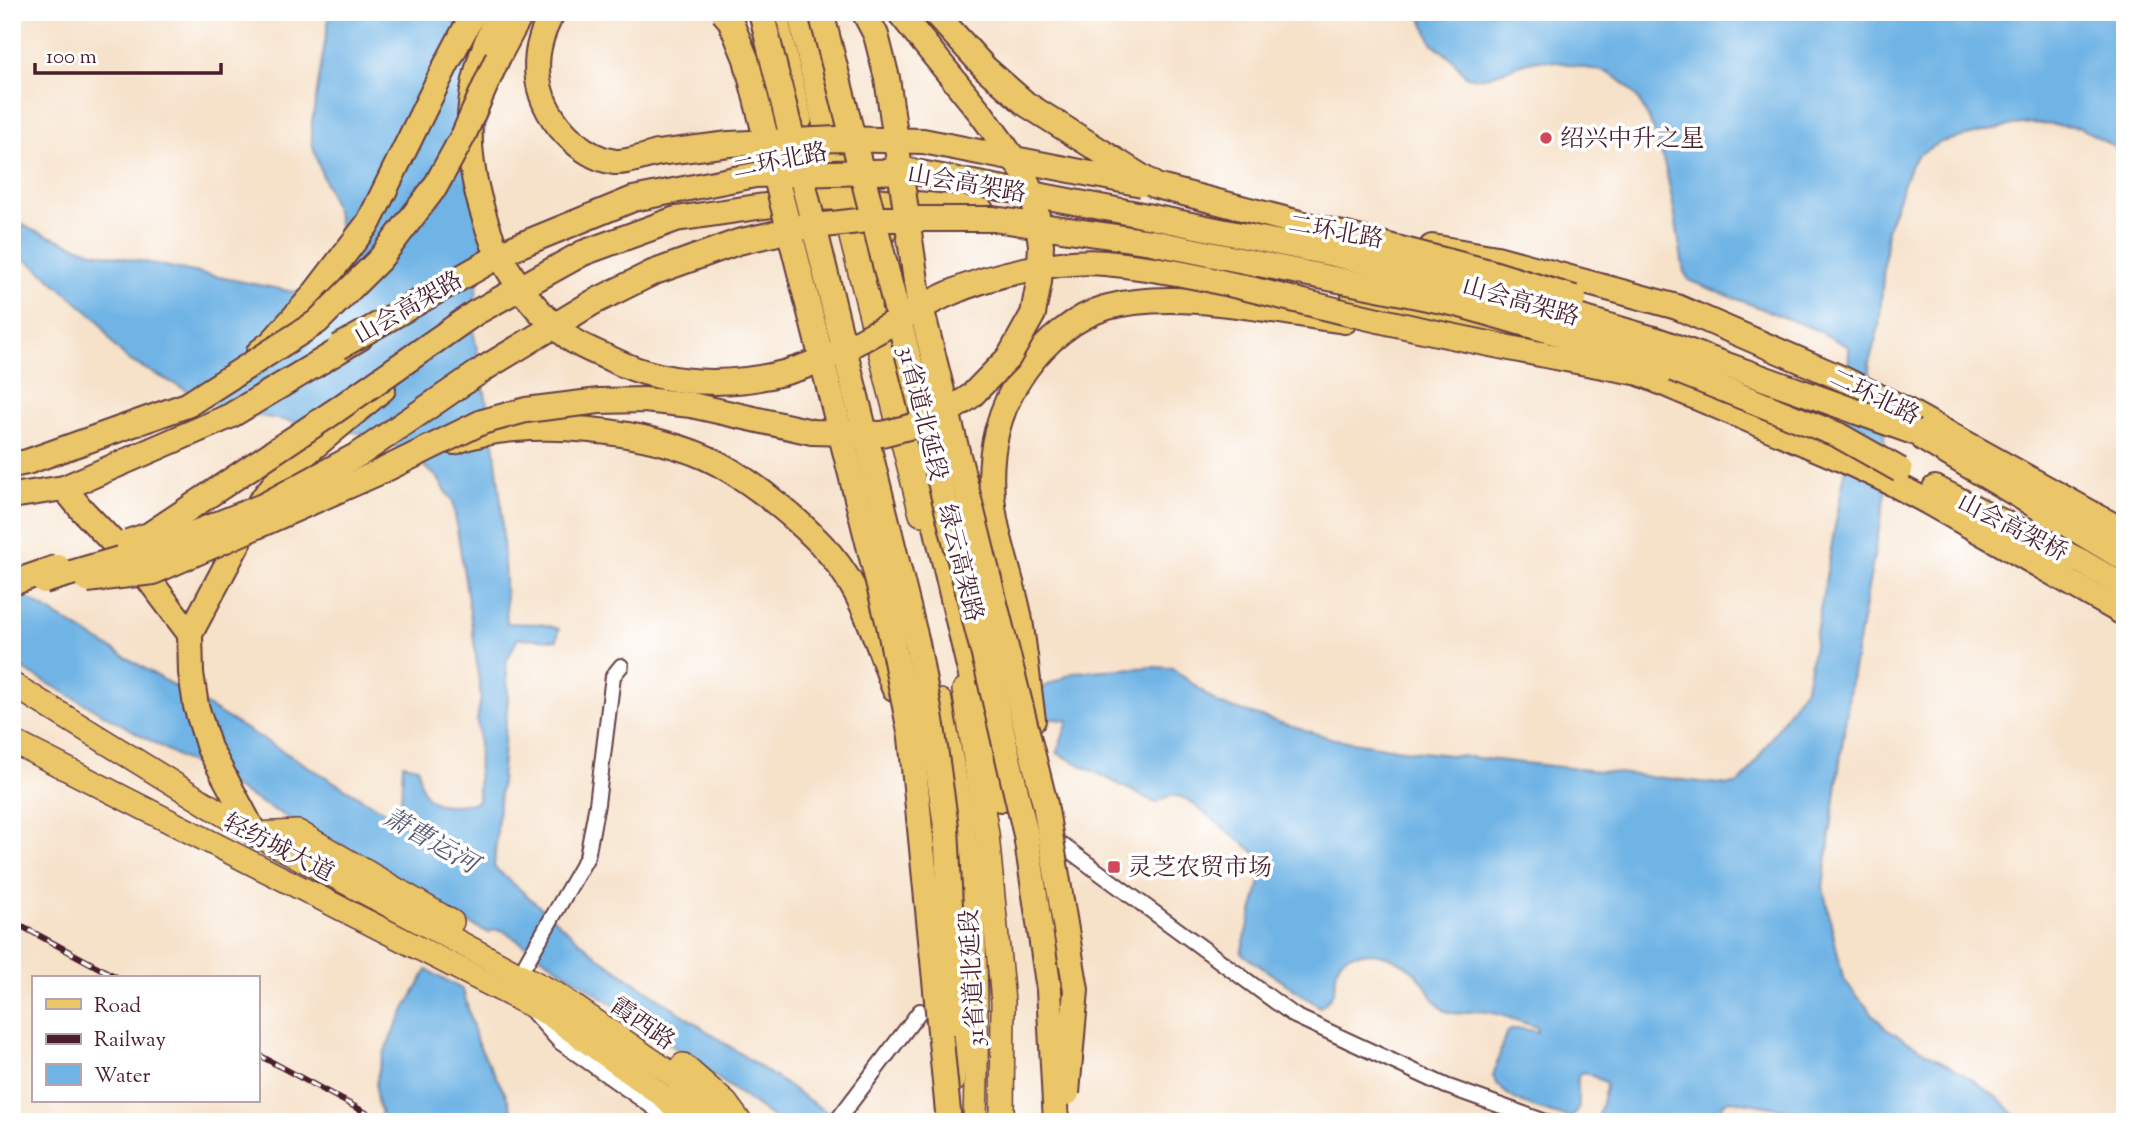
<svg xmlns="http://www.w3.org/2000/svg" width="2137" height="1134" font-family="'Sorts Mill Goudy','Noto Serif SC',serif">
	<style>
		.water { fill: #6fb4e5; stroke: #5c6a88; stroke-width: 2 }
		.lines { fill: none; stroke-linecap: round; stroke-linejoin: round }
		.minor-casing { stroke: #643c43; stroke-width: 18 }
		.primary-casing { stroke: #643c43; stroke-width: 26 }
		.trunk-casing { stroke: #643c43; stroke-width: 28 }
		.minor { stroke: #fff; stroke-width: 14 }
		.primary { stroke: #eac669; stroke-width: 23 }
		.trunk { stroke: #eac669; stroke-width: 24 }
		.rail-casing { stroke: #4a1f2b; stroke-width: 6 }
		.rail { stroke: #fff; stroke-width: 3.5; stroke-dasharray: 10; stroke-linecap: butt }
		.trunk-bridge-casing { stroke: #643c43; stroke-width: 28; stroke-linecap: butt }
		.trunk-bridge { stroke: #eac669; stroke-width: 24 }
		.poi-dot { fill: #d1495b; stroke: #fff; stroke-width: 2.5 }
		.labels { text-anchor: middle; stroke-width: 7; stroke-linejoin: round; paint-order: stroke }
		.poi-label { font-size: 24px; fill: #4a1f2b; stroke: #fff; text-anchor: start }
		.street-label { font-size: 24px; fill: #4a1f2b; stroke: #fff }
		.water-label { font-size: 26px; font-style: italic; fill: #595b75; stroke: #fff }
	</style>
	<rect width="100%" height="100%" fill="#fff"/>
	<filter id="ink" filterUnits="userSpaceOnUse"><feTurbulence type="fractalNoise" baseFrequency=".0143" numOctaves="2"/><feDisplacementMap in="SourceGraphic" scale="14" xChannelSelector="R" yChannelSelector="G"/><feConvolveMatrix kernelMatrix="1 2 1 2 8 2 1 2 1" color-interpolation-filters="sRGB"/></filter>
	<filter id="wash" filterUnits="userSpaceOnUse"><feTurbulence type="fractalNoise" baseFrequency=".00686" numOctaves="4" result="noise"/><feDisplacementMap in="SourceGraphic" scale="28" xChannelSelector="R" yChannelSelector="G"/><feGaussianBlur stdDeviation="1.57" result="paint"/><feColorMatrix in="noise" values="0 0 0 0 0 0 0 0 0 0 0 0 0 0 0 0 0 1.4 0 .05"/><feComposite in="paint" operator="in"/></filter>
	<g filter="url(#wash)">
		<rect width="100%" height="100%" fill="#f6e1c9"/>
		<g class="water">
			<path d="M 330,12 L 478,12 L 489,109 L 478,165 L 486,224 L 472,324 L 493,435 L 501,502 L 507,623 L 541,624 L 559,629 L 557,640 L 518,638 L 506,662 L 508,696 L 494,867 L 598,957 L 841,1122 L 779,1122 L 643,1025 L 502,930 L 493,930 L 489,933 L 445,911 L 433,899 L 12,663 L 12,589 L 386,813 L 395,812 L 401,801 L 403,764 L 418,767 C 421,809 439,807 475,803 L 478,800 L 479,739 L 477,721 L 481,698 L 472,626 L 453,502 L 437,477 L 407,452 L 370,435 L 225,410 L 128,360 L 114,346 L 99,321 L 39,269 L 12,251 L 12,218 L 32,230 L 90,251 L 294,292 L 307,289 L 342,245 C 340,208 323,184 314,150 C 311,141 312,131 312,122 Z"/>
			<path d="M 1419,12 L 2125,12 L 2125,153 L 2081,128 L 2034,123 L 2013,125 L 1941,142 L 1918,155 L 1911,164 L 1887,229 L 1879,327 L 1869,363 L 1871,381 L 1883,400 L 1886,491 L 1851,680 L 1823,887 L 1843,978 L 1850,988 L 1886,1029 L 1969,1077 L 2003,1102 L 2021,1122 L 1857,1122 L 1731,1100 C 1720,1102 1720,1112 1718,1122 L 1597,1122 L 1606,1087 L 1605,1082 L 1584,1072 L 1579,1074 C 1573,1089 1588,1110 1569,1118 C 1542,1109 1505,1104 1493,1076 L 1506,1033 C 1515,1026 1526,1029 1537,1032 L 1537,1027 C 1523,1023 1494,1011 1480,1011 C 1465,1010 1462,1018 1444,1010 C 1436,1005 1430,993 1425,985 C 1412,965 1389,953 1366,953 C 1359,953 1351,953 1345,957 C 1328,969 1345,991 1320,1007 L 1241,953 L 1266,861 L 1188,800 C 1174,793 1168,795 1156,803 L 1057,753 L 1068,721 L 1025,714 L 1023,697 L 1075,672 L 1153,667 L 1172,668 L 1219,704 L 1334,739 L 1403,750 L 1729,785 L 1739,783 L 1746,776 L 1806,686 L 1809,672 L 1846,465 L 1849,347 L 1817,330 L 1690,281 L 1684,272 C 1674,218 1665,97 1608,73 C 1600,70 1590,69 1581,67 C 1568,64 1553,60 1539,60 C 1514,62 1493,82 1467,77 L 1453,60 L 1432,43 Z"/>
			<path d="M 427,970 L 463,990 L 477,1042 L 506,1095 L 516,1122 L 376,1122 L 382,1112 C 358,1079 411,1001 427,970 Z"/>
		</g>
	</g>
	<g filter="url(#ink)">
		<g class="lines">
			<g class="minor-casing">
				<g id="minor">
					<path d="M 1051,837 L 1295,1016 L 1446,1086 L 1546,1122"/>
					<path d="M 526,963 L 587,857 L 597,804 L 613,676 L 621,666"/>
					<path d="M 533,1012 L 560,1042 L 654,1108 L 666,1122"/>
					<path d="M 836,1122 L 920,1011"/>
				</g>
			</g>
			<g class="primary-casing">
				<g id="primary">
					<path d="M 775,12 L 800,120"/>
					<path d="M 799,12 L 841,197 L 921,514"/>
					<path d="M 12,684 L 255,834 L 556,994 L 676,1077 L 717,1122"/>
					<path d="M 964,690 L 987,834 L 1003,1002 L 1002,1122"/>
					<path d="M 940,701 C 948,745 958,788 964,833 C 977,928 978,1026 975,1122"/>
					<path d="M 12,741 L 550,1015 L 663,1096 L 687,1122"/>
					<path d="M 255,834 L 298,832 L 452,922"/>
					<path d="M 683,1065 L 726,1103 L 740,1122"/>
					<path d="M 953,1081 L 957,1004"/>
				</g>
			</g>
			<g class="trunk-casing">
				<g id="trunk">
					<path d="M 553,12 C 526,58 534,105 572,140 C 584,151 599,160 615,162 C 628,163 645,156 658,153"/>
					<path d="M 498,57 L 522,12"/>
					<path d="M 494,245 C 470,182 460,124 481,58 C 486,42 493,27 499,12"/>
					<path d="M 1432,247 L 1497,258 L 1677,307 L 1841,378 L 1902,408 L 2125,532"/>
					<path d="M 583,253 L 676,219 L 819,198 L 841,197 L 981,210"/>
					<path d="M 1354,294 L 1535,343"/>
					<path d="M 869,303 L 871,251 L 884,231"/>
					<path d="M 894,347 L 1000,799"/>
					<path d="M 259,352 L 272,342 L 311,298 L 369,222 L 445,67 L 474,12"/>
					<path d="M 1637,372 L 1841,459 L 1890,482 L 1928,502 L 2125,614"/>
					<path d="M 1924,439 L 2125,559"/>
					<path d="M 454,442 C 521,415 655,429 719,464 C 756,484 802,522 830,554 C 863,592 877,642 894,688"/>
					<path d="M 64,488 L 82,510 L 150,581 L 190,634"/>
					<path d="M 1935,488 L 2082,562 L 2125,587"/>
					<path d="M 12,496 L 64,488 L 230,416 L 360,338"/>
					<path d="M 1033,720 C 1028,685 1025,649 1019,615 C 1011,575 995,536 992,496 C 988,451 999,407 1025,370 C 1044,343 1075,316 1108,307 C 1177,288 1274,312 1345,321"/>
					<path d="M 255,834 L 209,748 L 196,706 L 191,673 L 190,634 L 260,502 L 280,477 L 310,450 L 383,389"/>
				</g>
			</g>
			<use href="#minor" class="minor"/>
			<use href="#primary" class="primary"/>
			<use href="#trunk" class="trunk"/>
			<g class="rail-casing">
				<g id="rail">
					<path d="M 12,921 L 118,978"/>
					<path d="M 257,1054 L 383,1122"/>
				</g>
			</g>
			<use href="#rail" class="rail"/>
			<g class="trunk-bridge-casing">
				<g id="trunk-bridge">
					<path d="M 723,12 L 730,20 L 746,59 L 889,625 L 911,737 L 949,1122"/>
					<path d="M 761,12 L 917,643 L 932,726 L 946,827 L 954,986 L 954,1023"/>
					<path d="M 821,12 L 987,667 L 1026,835 L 1049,990 L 1056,1122"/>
					<path d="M 864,12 L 876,35 L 887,78 L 918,295 L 1045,804 L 1076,990 L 1067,1093"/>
					<path d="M 934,12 L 985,68 L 1026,104 L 1156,186 L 1486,271 L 1574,298"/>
					<path d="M 658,153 L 729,144 L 837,139 L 923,141 L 1142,184"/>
					<path d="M 494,245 C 514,283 537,314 572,340 C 584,348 598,353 611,359 C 673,390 752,388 816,362 C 861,344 903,314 948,294 C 989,275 1059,259 1105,263 C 1187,270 1268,294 1348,313 C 1445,336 1542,355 1640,373 L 1657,380"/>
					<path d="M 339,347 L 513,248 L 633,199 L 755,175 L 910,171 L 1132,213 L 1334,254 L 1475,287 L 1657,340 L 1916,433"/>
					<path d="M 12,465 L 27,462 L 187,405 L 317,322 L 380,259 L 435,187 L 463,136 L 498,57"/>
					<path d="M 128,542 L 149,535 L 335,411 L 475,313 L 583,253"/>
					<path d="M 87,580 L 153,572 L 382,471 L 482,422 L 526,410 L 599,401 L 644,400 L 691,405 L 812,432 L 882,434 L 936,420 L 971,396 L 1009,357 L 1033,314 L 1039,282 L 1041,245 L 1036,209 L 1024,173 L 980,112 L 899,12"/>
					<path d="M 44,581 L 157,548 L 263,506 L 361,453 L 485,368 L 592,303 L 652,273 L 738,242 L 799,228 L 875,219 L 994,219 L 1151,242 L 1457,304 L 1648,359 L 1838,435 L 1900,470"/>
					<path d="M 12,583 L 58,567"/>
				</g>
			</g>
			<use href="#trunk-bridge" class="trunk-bridge"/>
		</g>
	</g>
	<g class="poi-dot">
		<circle cx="1546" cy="138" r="7"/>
		<rect x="1107" y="860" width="14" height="14" rx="3.5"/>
	</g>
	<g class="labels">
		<g class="poi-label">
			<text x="1560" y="146">绍兴中升之星</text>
			<text x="1128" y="875">灵芝农贸市场</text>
		</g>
		<g class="street-label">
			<text transform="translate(780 160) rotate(-11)" y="8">二环北路</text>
			<text transform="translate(967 183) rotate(10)" y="8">山会高架路</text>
			<text transform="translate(1336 231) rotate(10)" y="8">二环北路</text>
			<text transform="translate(1521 301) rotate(16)" y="8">山会高架路</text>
			<text transform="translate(408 307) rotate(-30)" y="8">山会高架路</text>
			<text transform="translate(1875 396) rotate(26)" y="8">二环北路</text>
			<text transform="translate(923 413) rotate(76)" y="8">31省道北延段</text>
			<text transform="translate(2013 527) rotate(27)" y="8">山会高架桥</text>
			<text transform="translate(961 563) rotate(76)" y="8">绿云高架路</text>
			<text transform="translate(279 847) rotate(27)" y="8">轻纺城大道</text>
			<text transform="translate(972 978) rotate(-93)" y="8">31省道北延段</text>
			<text transform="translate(643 1023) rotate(35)" y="8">霞西路</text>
		</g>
		<g class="water-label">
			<text transform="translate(431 840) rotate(30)" y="9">萧曹运河</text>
		</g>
	</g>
	<rect width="2137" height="1134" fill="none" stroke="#fff" stroke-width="42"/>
	<rect x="32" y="976" width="228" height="126" fill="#ffffff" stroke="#b7a5aa" stroke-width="2"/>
	<rect x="46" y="999" width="35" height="10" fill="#eac669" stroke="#b7a5aa" stroke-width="2"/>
	<text x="94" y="1012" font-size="21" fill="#4a1f2b">Road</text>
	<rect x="46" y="1034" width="35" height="10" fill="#4a1f2b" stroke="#b7a5aa" stroke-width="2"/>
	<text x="94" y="1046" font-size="21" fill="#4a1f2b">Railway</text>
	<rect x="46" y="1064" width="35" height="21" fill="#6fb4e5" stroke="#b7a5aa" stroke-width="2"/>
	<text x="94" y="1082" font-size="21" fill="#4a1f2b">Water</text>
	<path d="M35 63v10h186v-10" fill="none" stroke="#4a1f2b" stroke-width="3.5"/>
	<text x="46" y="63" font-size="21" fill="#4a1f2b" stroke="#ffffff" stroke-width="5" paint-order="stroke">100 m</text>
</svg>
